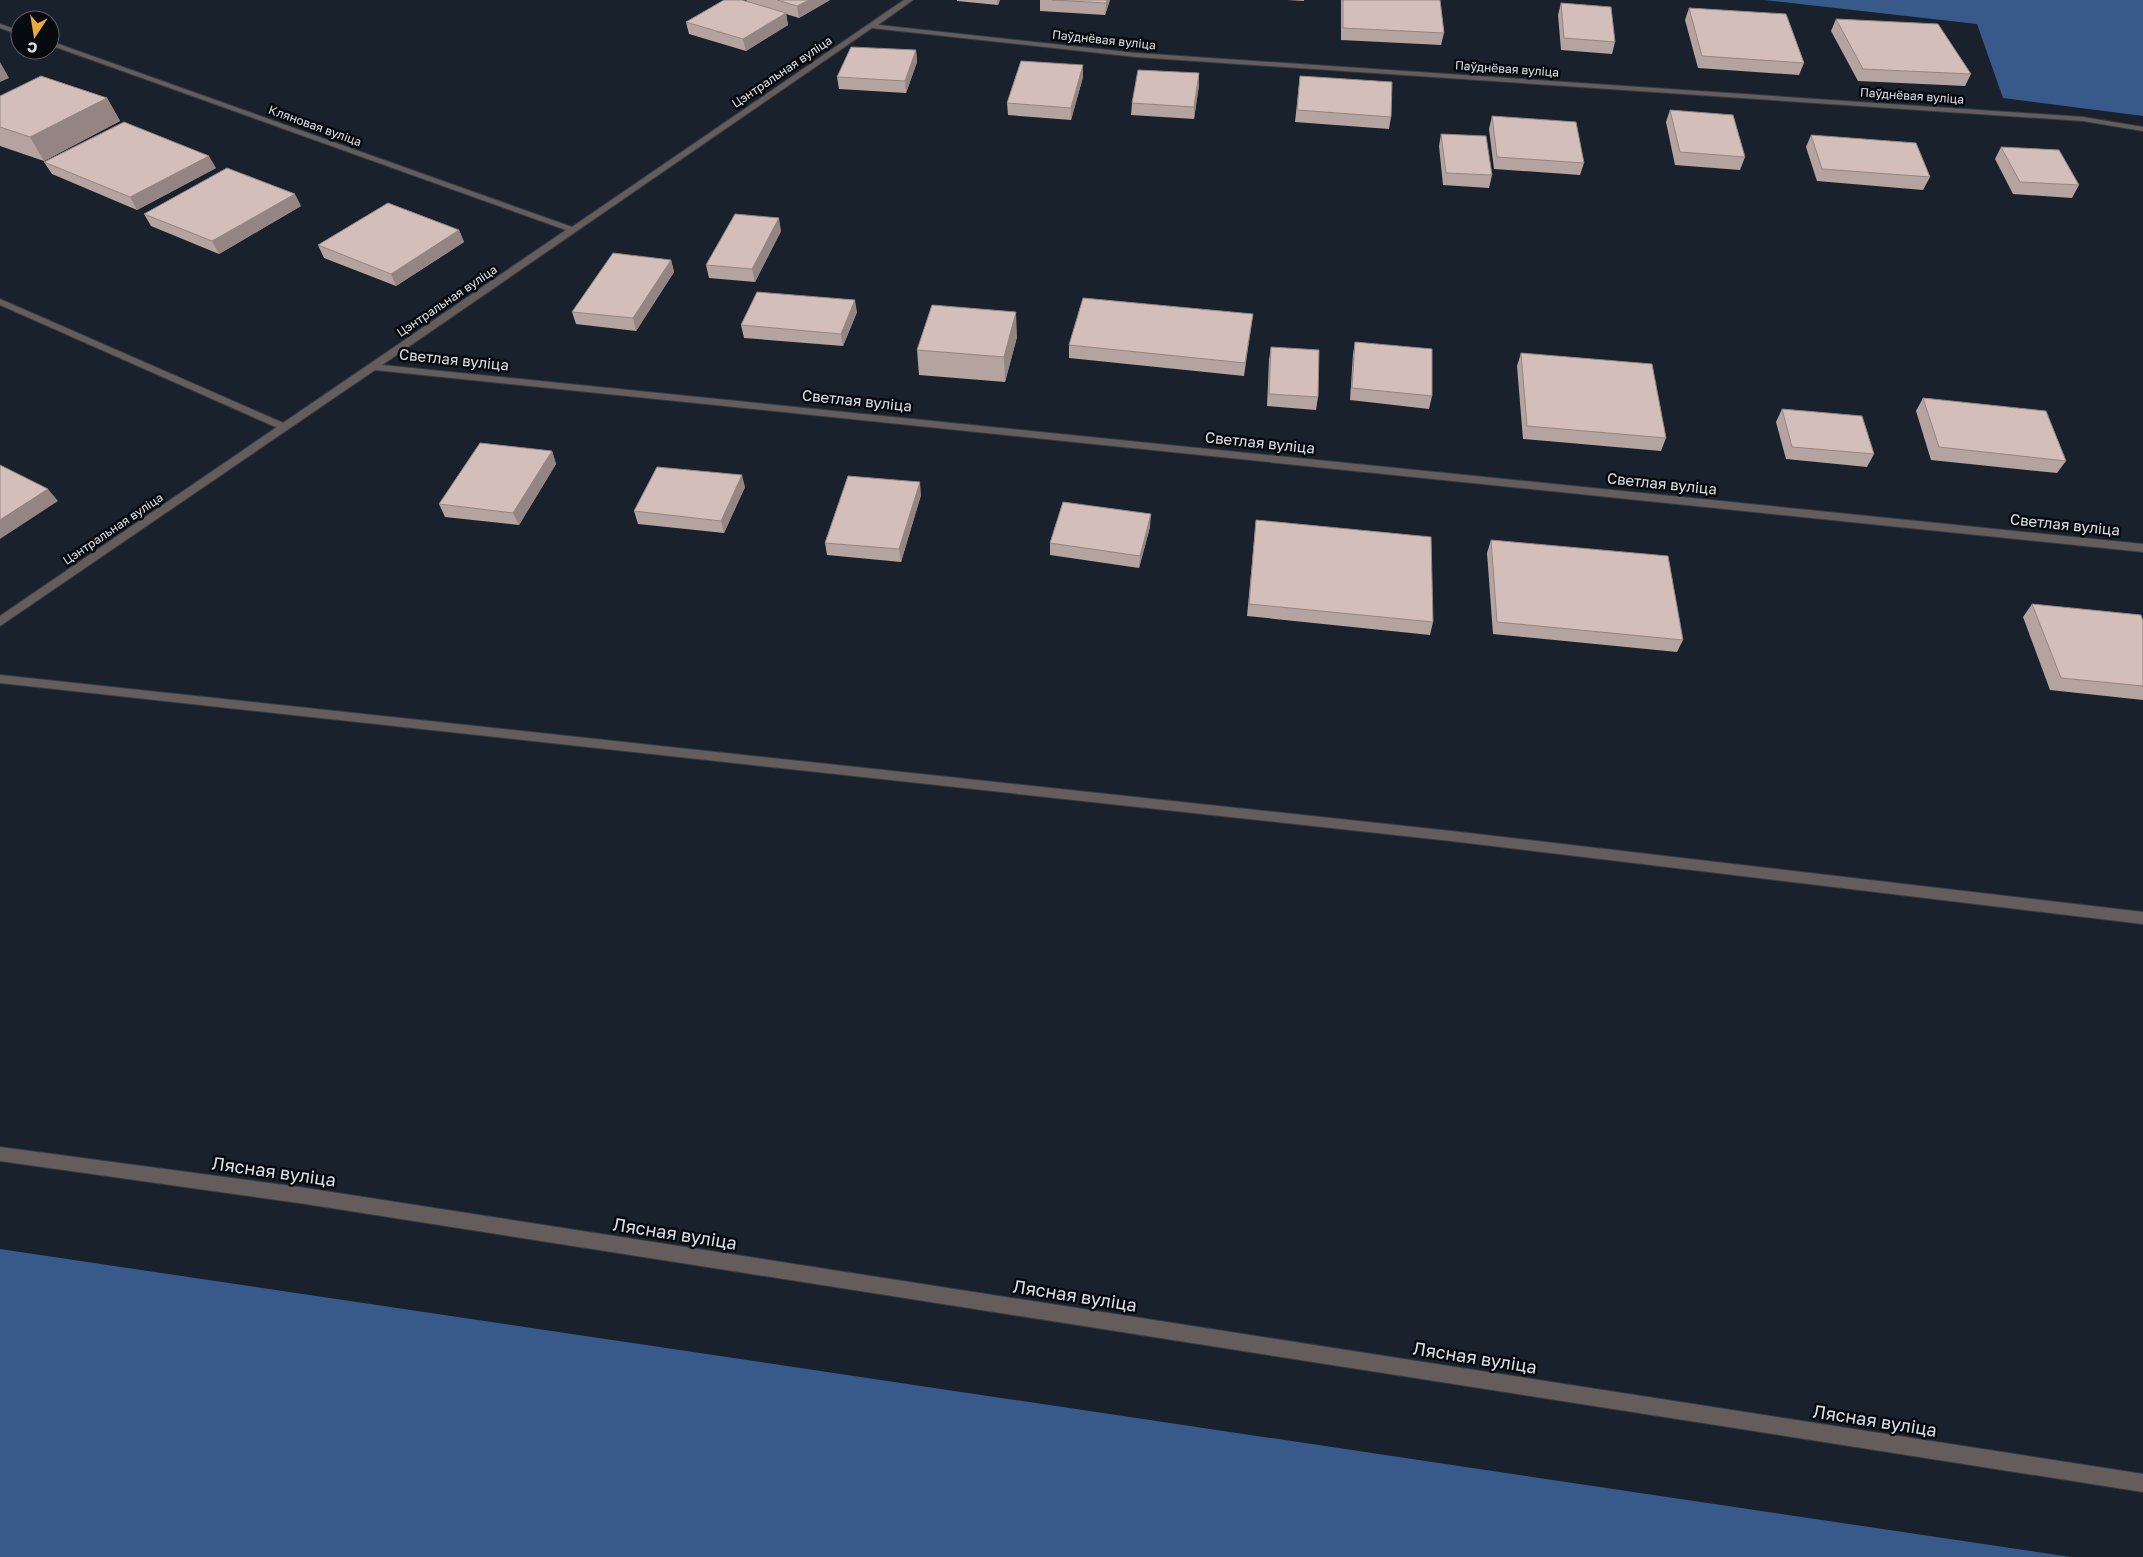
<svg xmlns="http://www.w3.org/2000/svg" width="2143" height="1557" font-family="'Golos Text',sans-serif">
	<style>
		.forest { fill: #375a8a }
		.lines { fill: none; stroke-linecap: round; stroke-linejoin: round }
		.service-casing { stroke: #343c46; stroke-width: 2 }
		.minor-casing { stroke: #343c46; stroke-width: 2 }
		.service { fill: #655d5b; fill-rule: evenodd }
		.minor { fill: #655d5b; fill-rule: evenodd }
		.wall { fill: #b5a3a0 }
		.shaded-wall { fill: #948582 }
		.building { fill: #d3beba; stroke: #948582 }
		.labels { text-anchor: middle; stroke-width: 5; stroke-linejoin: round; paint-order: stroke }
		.far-street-label { font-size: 12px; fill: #dbe0e8; stroke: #070a0f }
		.street-label { font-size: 15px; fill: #dbe0e8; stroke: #070a0f }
		.near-street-label { font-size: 18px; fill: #dbe0e8; stroke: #070a0f }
	</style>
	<rect width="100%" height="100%" fill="#19212c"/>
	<g class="forest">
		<path d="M 1764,0 L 2143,0 L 2143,116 L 2003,98 L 1977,24 Z"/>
		<path d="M 0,1249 L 2071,1557 L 0,1557 Z"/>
	</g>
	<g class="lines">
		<g class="service-casing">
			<g id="service">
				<path d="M 0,299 L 288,425 L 289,427 L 288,429 L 280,429 L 0,305 Z"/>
				<path d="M 0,675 L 1451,831 L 2143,912 L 2143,924 L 1451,841 L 0,683 Z"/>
			</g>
		</g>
		<g class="minor-casing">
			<g id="minor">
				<path d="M 904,0 L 913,0 L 878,25 L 1136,53 L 2083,117 L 2143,127 L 2143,131 L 2083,121 L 1136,57 L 872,28 L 382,365 L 2143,544 L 2143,552 L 375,370 L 0,626 L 0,616 L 566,230 L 50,45 L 50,41 L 572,227 Z"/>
				<path d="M 0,24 L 20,31 L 20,35 L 0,28 Z"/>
				<path d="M 0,1147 L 299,1187 L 2143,1474 L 2143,1492 L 299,1203 L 0,1161 Z"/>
			</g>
		</g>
		<use href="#service" class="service"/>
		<use href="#minor" class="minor"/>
	</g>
	<g class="wall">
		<path d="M 746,0 L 830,0 L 799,18 L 786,14 L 788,25 L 746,51 L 689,34 L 686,22 L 747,1 Z"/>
		<path d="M 957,0 L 1000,0 L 998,5 L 957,1 Z"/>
		<path d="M 1040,0 L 1110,0 L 1105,15 L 1040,11 Z"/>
		<path d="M 1287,0 L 1304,0 L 1304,1 Z"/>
		<path d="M 1341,0 L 1440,0 L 1444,33 L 1441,45 L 1341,40 Z"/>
		<path d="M 1561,3 L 1615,42 L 1612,54 L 1561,50 L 1558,15 Z"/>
		<path d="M 1689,8 L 1804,63 L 1799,75 L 1698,68 L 1685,20 Z"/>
		<path d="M 1836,19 L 1971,74 L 1965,86 L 1858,81 L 1831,31 Z"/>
		<path d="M 916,50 L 917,62 L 906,93 L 839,89 L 837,77 Z"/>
		<path d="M 1199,73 L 1199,85 L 1194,119 L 1131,115 L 1132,103 Z"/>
		<path d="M 1300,76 L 1391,117 L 1389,129 L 1295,122 Z"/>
		<path d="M 1083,77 L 1071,120 L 1008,115 L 1007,103 Z"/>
		<path d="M 0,96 L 107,98 L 120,121 L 44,161 L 0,146 Z"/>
		<path d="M 1670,110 L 1745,157 L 1740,170 L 1675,165 L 1666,122 Z"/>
		<path d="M 1492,116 L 1584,163 L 1580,175 L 1494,169 L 1489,129 Z"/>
		<path d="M 1441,134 L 1492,175 L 1489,188 L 1443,185 L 1439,146 Z"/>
		<path d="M 1811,135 L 1930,177 L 1923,190 L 1817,181 L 1806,147 Z"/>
		<path d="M 2001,147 L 2079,185 L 2072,198 L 2013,194 L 1995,159 Z"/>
		<path d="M 44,162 L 216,168 L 137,210 L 52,174 Z"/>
		<path d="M 301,206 L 219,254 L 151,226 L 144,214 Z"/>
		<path d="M 459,230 L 464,242 L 396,286 L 324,258 L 318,245 Z"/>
		<path d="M 781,231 L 755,282 L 709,278 L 706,265 Z"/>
		<path d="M 671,260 L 674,272 L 636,331 L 576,324 L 572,312 Z"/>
		<path d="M 857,312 L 843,346 L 744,338 L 741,325 Z"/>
		<path d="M 1253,314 L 1244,376 L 1069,358 L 1069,345 Z"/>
		<path d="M 1017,337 L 1005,382 L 919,375 L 917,350 Z"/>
		<path d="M 1355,342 L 1432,396 L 1429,409 L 1350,400 L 1353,354 Z"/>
		<path d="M 1271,347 L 1318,397 L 1316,410 L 1267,406 L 1269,360 Z"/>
		<path d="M 1521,353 L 1666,438 L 1661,451 L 1523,439 L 1517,366 Z"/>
		<path d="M 1923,398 L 2066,461 L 2057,473 L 1931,460 L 1916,411 Z"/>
		<path d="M 1782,409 L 1874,454 L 1867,467 L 1786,459 L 1776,422 Z"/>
		<path d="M 552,451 L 556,464 L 519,525 L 445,517 L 439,504 Z"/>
		<path d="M 745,487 L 724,533 L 638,524 L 634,511 Z"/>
		<path d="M 921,495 L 901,562 L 827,555 L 825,543 Z"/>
		<path d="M 1256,520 L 1433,622 L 1430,635 L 1247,616 Z"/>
		<path d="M 1150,527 L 1139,568 L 1050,555 L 1050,543 Z"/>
		<path d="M 1491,540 L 1683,640 L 1677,652 L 1493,634 L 1487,553 Z"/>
		<path d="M 2032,604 L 2143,621 L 2143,700 L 2050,690 L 2023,617 Z"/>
	</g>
	<g class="shaded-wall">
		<path d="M 809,0 L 830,0 L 799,18 L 797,6 Z"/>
		<path d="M 997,0 L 1000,0 L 998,5 Z"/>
		<path d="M 1107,0 L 1110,0 L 1105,15 L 1106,3 Z"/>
		<path d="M 786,13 L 788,25 L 746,51 L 743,39 Z"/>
		<path d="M 916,50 L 917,62 L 906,93 L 905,81 Z"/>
		<path d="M 0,62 L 9,78 L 0,82 Z"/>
		<path d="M 1083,65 L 1083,77 L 1071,120 L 1071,108 Z"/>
		<path d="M 1199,73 L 1199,85 L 1194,119 L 1194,107 Z"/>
		<path d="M 107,98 L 120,121 L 44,161 L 30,137 Z"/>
		<path d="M 209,156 L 216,168 L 137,210 L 130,197 Z"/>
		<path d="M 295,194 L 301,206 L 219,254 L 212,241 Z"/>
		<path d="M 779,218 L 781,231 L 755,282 L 752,269 Z"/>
		<path d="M 459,230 L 464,242 L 396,286 L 391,274 Z"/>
		<path d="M 671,260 L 674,272 L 636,331 L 633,318 Z"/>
		<path d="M 855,300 L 857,312 L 843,346 L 841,334 Z"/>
		<path d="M 1016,312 L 1017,337 L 1005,382 L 1004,357 Z"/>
		<path d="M 552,451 L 556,464 L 519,525 L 513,513 Z"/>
		<path d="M 742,475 L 745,487 L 724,533 L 721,521 Z"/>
		<path d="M 920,482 L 921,495 L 901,562 L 899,549 Z"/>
		<path d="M 48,489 L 58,501 L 0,539 L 0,520 Z"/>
		<path d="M 1151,514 L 1150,527 L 1139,568 L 1140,556 Z"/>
	</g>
	<g class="building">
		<path d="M 724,0 L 742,0 L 786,13 L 743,39 L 686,22 Z"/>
		<path d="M 777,0 L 809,0 L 797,6 Z"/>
		<path d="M 1052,0 L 1107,0 L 1106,3 Z"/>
		<path d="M 1343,0 L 1440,0 L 1444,33 L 1343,28 Z"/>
		<path d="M 1561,3 L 1611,7 L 1615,42 L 1564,38 Z"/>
		<path d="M 1689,8 L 1786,14 L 1804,63 L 1702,56 Z"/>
		<path d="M 1836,19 L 1938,24 L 1971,74 L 1863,69 Z"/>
		<path d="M 851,47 L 916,50 L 905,81 L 837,77 Z"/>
		<path d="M 1021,61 L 1083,65 L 1071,108 L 1007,103 Z"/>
		<path d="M 1138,70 L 1199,73 L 1194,107 L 1132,103 Z"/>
		<path d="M 41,76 L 107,98 L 30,137 L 0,127 L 0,96 Z"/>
		<path d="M 1300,76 L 1392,82 L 1391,117 L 1297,110 Z"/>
		<path d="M 1670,110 L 1733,115 L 1745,157 L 1680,152 Z"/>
		<path d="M 1492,116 L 1576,122 L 1584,163 L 1497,157 Z"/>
		<path d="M 124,122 L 209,156 L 130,197 L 44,162 Z"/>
		<path d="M 1441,134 L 1486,136 L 1492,175 L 1446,173 Z"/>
		<path d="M 1811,135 L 1916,143 L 1930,177 L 1822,169 Z"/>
		<path d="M 2001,147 L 2059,150 L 2079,185 L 2020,182 Z"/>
		<path d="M 227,168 L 295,194 L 212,241 L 144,214 Z"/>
		<path d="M 388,203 L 459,230 L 391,274 L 318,245 Z"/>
		<path d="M 735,214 L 779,218 L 752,269 L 706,265 Z"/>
		<path d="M 613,253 L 671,260 L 633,318 L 572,312 Z"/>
		<path d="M 757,292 L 855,300 L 841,334 L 741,325 Z"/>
		<path d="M 1083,298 L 1253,314 L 1245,363 L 1069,345 Z"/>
		<path d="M 932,305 L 1016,312 L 1004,357 L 917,350 Z"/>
		<path d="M 1355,342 L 1432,349 L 1432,396 L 1352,388 Z"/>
		<path d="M 1271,347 L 1319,350 L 1318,397 L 1269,394 Z"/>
		<path d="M 1521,353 L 1652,364 L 1666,438 L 1527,426 Z"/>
		<path d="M 1923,398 L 2046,411 L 2066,461 L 1939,447 Z"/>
		<path d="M 1782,409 L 1862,416 L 1874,454 L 1792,447 Z"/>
		<path d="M 480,443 L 552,451 L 513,513 L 439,504 Z"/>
		<path d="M 0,465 L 48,489 L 0,520 Z"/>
		<path d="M 657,467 L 742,475 L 721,521 L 634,511 Z"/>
		<path d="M 848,476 L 920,482 L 899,549 L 825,543 Z"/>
		<path d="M 1063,502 L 1151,514 L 1140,556 L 1050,543 Z"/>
		<path d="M 1256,520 L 1431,537 L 1433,622 L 1249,604 Z"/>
		<path d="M 1491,540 L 1668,556 L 1683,640 L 1497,622 Z"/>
		<path d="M 2032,604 L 2141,615 L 2143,621 L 2143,686 L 2061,678 Z"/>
	</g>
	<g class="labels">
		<g class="far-street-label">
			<text transform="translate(1104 40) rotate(6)" y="4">Паўднёвая вуліца</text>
			<text transform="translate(1507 69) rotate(4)" y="4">Паўднёвая вуліца</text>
			<text transform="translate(782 72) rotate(-34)" y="4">Цэнтральная вуліца</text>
			<text transform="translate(1912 96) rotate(4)" y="4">Паўднёвая вуліца</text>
			<text transform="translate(315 126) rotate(20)" y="4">Кляновая вуліца</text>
			<text transform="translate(447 301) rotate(-34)" y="4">Цэнтральная вуліца</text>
			<text transform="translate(113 529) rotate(-34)" y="4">Цэнтральная вуліца</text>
		</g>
		<g class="street-label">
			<text transform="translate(454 360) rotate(6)" y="5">Светлая вуліца</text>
			<text transform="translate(857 401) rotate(6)" y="5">Светлая вуліца</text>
			<text transform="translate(1260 443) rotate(6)" y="5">Светлая вуліца</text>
			<text transform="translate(1662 484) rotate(6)" y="5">Светлая вуліца</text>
			<text transform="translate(2065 525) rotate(6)" y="5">Светлая вуліца</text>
		</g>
		<g class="near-street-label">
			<text transform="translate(274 1172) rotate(8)" y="6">Лясная вуліца</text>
			<text transform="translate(675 1234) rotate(9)" y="6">Лясная вуліца</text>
			<text transform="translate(1075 1296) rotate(9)" y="6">Лясная вуліца</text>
			<text transform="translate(1475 1358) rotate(9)" y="6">Лясная вуліца</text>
			<text transform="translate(1875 1421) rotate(9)" y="6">Лясная вуліца</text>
		</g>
	</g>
	<g transform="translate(35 35) rotate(192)"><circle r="24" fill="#070a0f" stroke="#5c6066"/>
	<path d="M0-4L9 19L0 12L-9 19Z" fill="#eca93b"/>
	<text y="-8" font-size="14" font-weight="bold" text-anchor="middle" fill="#dbe0e8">С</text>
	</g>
</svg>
